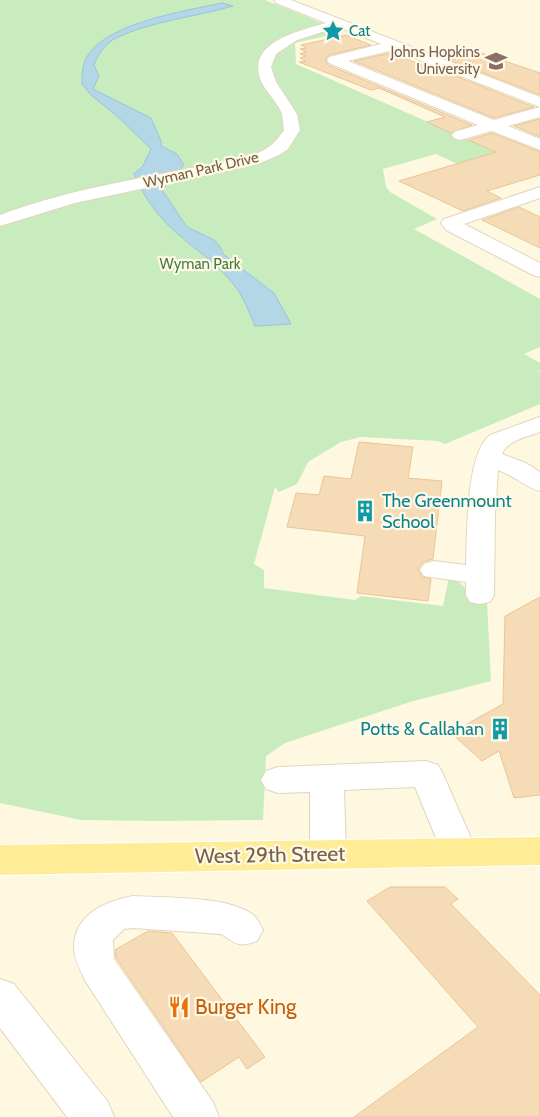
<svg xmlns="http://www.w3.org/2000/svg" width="540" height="1117" font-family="Cabin,sans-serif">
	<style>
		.green { fill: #c8ecbe }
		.water { fill: #b4d7e8; stroke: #99c4db }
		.building { fill: #f5dbb6; stroke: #e9c596 }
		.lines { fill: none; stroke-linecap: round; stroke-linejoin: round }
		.minor-casing { stroke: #e2d5bc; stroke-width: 2 }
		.major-casing { stroke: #fff; stroke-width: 2 }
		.minor { fill: #fff; fill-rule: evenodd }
		.major { fill: #ffec96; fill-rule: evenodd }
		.labels { text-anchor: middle; stroke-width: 4.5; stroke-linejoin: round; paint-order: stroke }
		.far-culture-label { font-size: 15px; fill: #0d838f; stroke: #fffae8; text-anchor: start }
		.far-education-label { font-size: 15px; fill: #785e54; stroke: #fffae8; text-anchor: end }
		.far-street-label { font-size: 15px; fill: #766046; stroke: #fffae8 }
		.far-park-label { font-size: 15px; fill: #447d3d; stroke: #fffae8 }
		.culture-label { font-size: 18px; fill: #0d838f; stroke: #fffae8; text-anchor: start }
		.near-street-label { font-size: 21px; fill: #766046; stroke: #fffae8 }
		.near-food-label { font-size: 21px; fill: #c56008; stroke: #fffae8; text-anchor: start }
	</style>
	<rect width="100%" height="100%" fill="#fef8e1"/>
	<path class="green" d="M 0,0 L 265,0 L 344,32 L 295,43 L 296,64 L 503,155 L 464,167 L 436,154 L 383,169 L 386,187 L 390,192 L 437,219 L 414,229 L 540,299 L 540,347 L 524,354 L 540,363 L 540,370 L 538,371 L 540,372 L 540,404 L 445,444 L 438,441 L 361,437 L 341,442 L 308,462 L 297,484 L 279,492 L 275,487 L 254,564 L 264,570 L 264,588 L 355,600 L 361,596 L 443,606 L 449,577 C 460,581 460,584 469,591 C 474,595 481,598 487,602 L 491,681 L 410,702 L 285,743 L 266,756 L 263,820 L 159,821 L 81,820 L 0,803 Z"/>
	<path class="water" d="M 222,3 L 233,6 C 195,17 152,21 116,38 C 106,43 98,54 94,65 L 99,76 L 93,89 L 151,118 L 161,141 L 161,146 L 177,154 L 184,165 L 162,190 L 187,227 L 214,240 L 219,245 L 224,255 L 274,293 L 291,324 L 255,326 C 249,312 243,296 234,285 C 216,261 189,246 168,225 C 153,210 143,194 134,174 L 143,166 L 151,149 L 118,117 L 91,95 L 82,84 C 82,78 82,70 84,64 C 95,24 186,11 222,3 Z"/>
	<g class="building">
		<path d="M 346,35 L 371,45 L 329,55 L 325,59 L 328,65 L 472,125 L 451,133 L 427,122 L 445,117 L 379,88 L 371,90 L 299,62 L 306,61 L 300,58 L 306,56 L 300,54 L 306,52 L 300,49 L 307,48 L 301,45 Z"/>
		<path d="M 391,53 L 425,66 L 428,65 L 534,107 L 494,118 L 354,61 Z"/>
		<path d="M 481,53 L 540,73 L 540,95 L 450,60 Z"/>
		<path d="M 540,119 L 540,137 L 514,126 Z"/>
		<path d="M 492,133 L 540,152 L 540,175 L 487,191 L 501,198 L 463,211 L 399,181 L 496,152 L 468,140 Z"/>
		<path d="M 519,207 L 540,217 L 540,248 L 482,220 Z"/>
		<path d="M 359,442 L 413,447 L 408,478 L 442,481 L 433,559 L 423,562 L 418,569 L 422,577 L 431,579 L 428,601 L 357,593 L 365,536 L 287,527 L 296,493 L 319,495 L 324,476 L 351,479 Z"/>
		<path d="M 540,597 L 540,795 L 514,798 L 499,751 L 482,761 L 451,733 L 503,704 L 505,616 Z"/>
		<path d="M 390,887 L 445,887 L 458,899 L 451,904 L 540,995 L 540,1117 L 354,1117 L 478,1027 L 367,901 Z"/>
		<path d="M 148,931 L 172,933 L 265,1057 L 247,1069 L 239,1057 L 201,1082 L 116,958 L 115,950 Z"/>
	</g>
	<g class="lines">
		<g class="minor-casing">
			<g id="minor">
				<path d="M 274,0 L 291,0 L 540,97 L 540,107 L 394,50 L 348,61 L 494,120 L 540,107 L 540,117 L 508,126 L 540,139 L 540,150 L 492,131 L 460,140 L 454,138 L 452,135 L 454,132 L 478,125 L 329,63 L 327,60 L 329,57 L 381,44 L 338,27 L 297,40 L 276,54 L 271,67 L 276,82 L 297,114 L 300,130 L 288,149 L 279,155 L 258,164 L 75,203 L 0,226 L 0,215 C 77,186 158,176 238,159 C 259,154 272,149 284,130 C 283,125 283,119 282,114 C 278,102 266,93 261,81 C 245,42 299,31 326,23 L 276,3 Z"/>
				<path d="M 540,187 L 540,198 L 464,224 L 540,263 L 540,277 L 533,275 L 446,230 L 441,223 L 444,219 Z"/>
				<path d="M 540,417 L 540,432 C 527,437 508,440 502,454 L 526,463 L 540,472 L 540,491 C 525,487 513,475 498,470 L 495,516 L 494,595 L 490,602 L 480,604 L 470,602 L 466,595 L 466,582 L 424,576 L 420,570 L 424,564 L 434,561 L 466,565 C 467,535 466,453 490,435 Z"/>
				<path d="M 426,761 L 438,765 L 443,774 L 477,852 L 472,862 L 459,866 L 446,862 L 415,787 L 344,790 L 346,854 L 341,864 L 328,868 L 315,864 L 310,854 L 310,792 L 278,793 L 266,789 L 261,780 L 266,771 L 278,767 Z"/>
				<path d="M 133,896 C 166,898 221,896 249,912 C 256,916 259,922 263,930 L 257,941 C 238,948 237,944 221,934 L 133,928 L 124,929 L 113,940 L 114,959 L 213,1102 L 219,1117 L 173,1117 L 86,982 C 81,972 75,961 74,949 C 73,915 105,901 133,896 Z"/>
				<path d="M 0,979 L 14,984 L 108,1102 L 114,1117 L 67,1117 L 0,1028 Z"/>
			</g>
		</g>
		<g class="major-casing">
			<path id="major" d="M 540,837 L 540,865 L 0,875 L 0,845 Z"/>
		</g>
		<use href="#minor" class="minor"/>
		<use href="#major" class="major"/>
	</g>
	<defs>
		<g id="sight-bare" transform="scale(1.725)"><path d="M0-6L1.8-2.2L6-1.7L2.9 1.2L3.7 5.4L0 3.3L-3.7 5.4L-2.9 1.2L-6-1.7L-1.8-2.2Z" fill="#0f9aa8" stroke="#fffae8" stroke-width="2.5" paint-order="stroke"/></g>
		<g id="university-bare" transform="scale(1.725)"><path d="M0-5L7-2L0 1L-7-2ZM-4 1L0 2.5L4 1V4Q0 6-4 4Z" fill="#8d6e63" stroke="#fffae8" stroke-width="2.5" paint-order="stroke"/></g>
		<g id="building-bare" transform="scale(1.725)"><path d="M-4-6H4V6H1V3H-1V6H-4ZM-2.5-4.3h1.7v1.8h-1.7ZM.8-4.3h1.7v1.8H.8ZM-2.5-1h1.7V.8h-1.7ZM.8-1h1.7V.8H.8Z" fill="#0f9aa8" stroke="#fffae8" stroke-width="2.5" paint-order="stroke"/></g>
		<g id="restaurant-bare" transform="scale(1.725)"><path d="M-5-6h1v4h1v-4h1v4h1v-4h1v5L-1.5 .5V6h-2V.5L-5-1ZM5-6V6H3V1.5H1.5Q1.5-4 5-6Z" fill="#e8710a" stroke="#fffae8" stroke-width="2.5" paint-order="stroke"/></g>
	</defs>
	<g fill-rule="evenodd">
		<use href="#sight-bare" x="333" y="31"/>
		<use href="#university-bare" x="496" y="61"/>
		<use href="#building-bare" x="365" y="511"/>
		<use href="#building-bare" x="500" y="729"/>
		<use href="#restaurant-bare" x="179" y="1007"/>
	</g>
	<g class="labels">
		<g class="far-culture-label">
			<text x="349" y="36">Cat</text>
		</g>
		<g class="far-education-label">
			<text x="480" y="57">Johns Hopkins<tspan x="480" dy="17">University</tspan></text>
		</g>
		<g class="far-street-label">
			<text transform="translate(201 170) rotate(-13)" y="5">Wyman Park Drive</text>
		</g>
		<g class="far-park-label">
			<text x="200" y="269">Wyman Park</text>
		</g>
		<g class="culture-label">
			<text x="382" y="507">The Greenmount<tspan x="382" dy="21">School</tspan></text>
			<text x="484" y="735" text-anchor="end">Potts &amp; Callahan</text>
		</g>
		<g class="near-street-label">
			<text transform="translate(270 855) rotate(-1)" y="7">West 29th Street</text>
		</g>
		<g class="near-food-label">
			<text x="195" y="1014">Burger King</text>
		</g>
	</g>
</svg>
